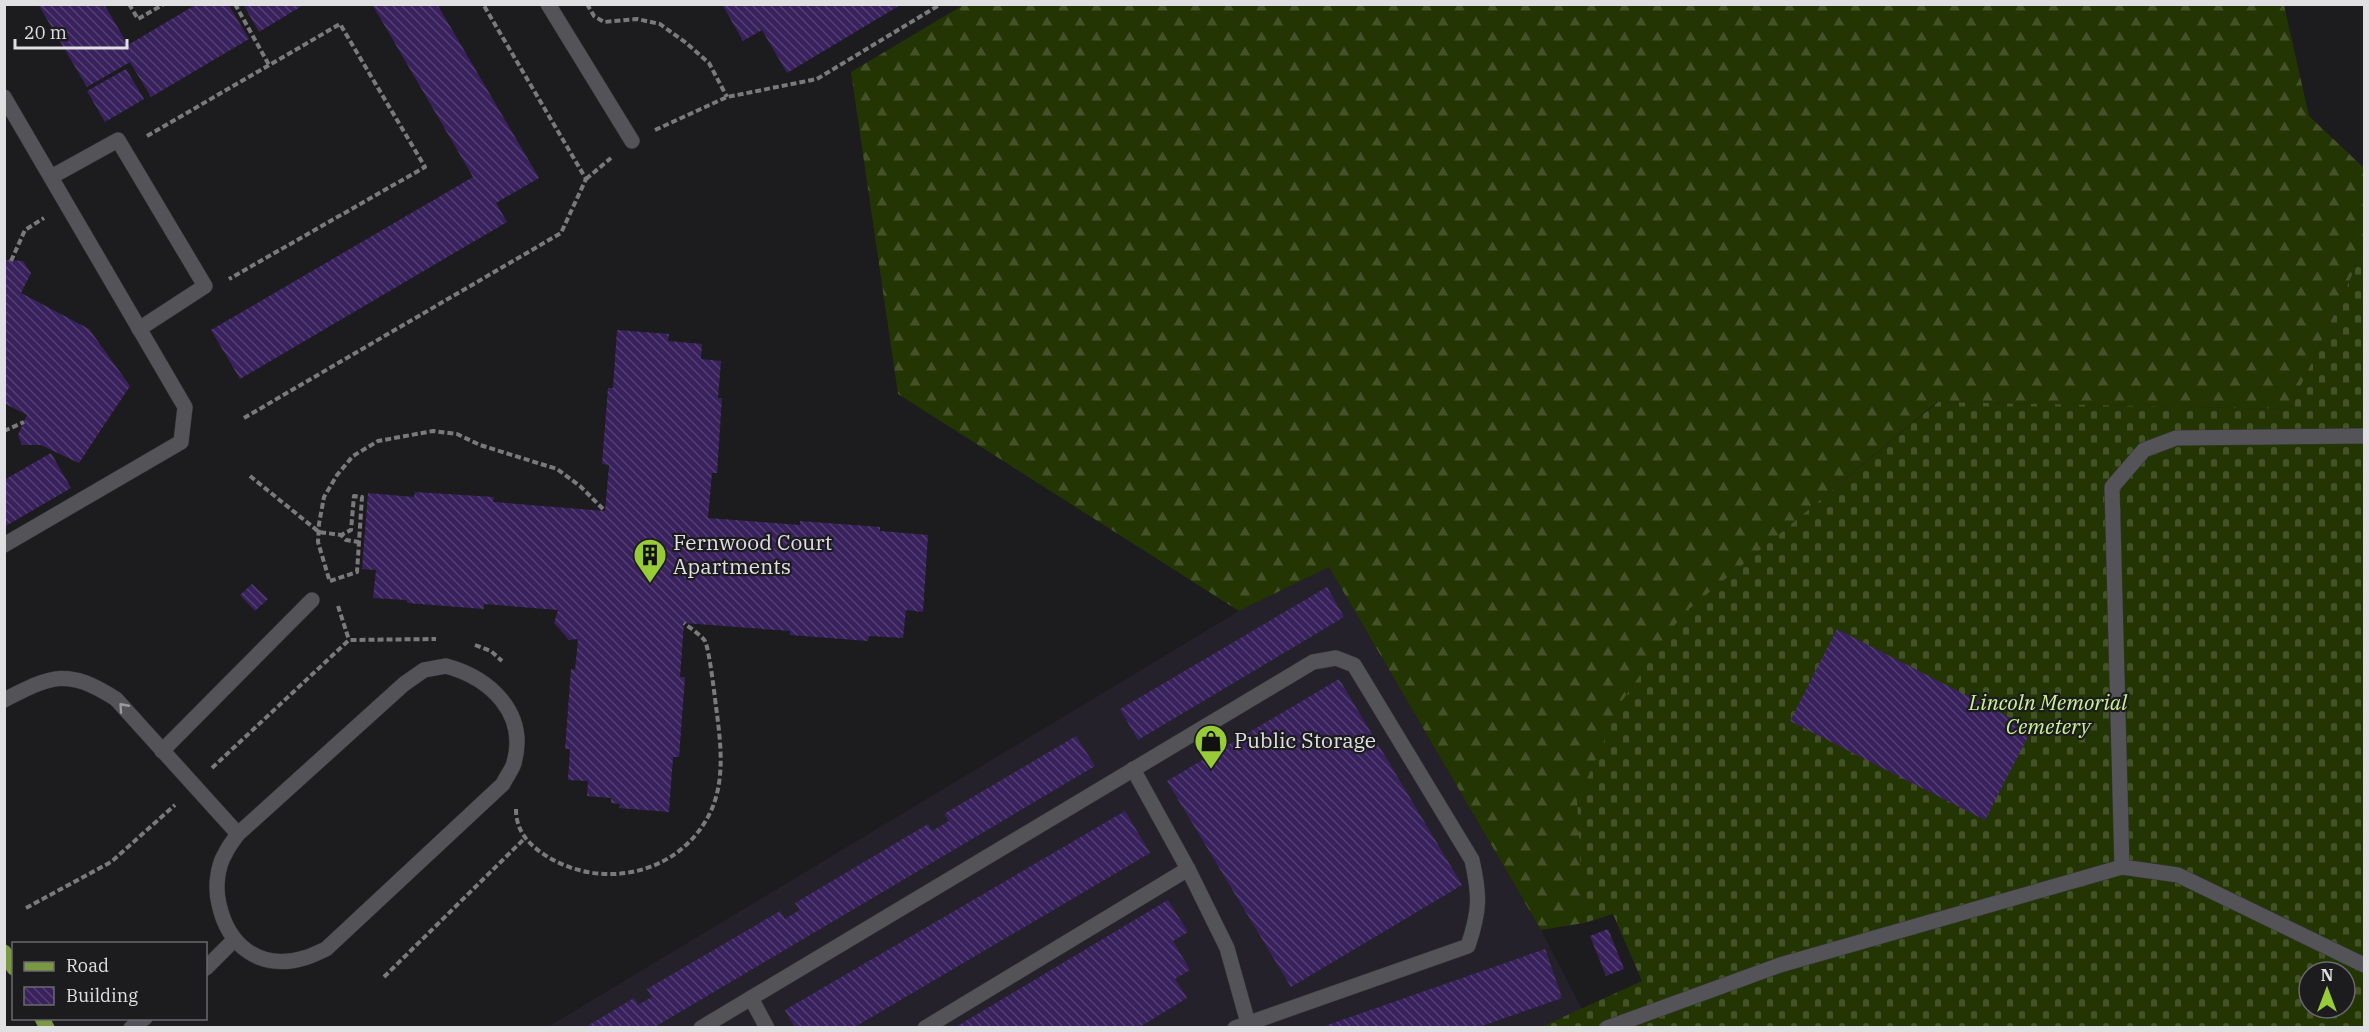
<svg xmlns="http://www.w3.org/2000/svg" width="2369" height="1032" font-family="'IBM Plex Serif',serif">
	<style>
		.built { fill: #24212a }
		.forest { fill: url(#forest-firs) }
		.cemetery { fill: url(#cemetery-stones); fill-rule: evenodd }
		.building { fill: url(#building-back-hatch) }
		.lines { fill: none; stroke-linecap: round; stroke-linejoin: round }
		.lane-casing { stroke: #363638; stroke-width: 16 }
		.street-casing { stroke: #363638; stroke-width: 16 }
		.primary-casing { stroke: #363638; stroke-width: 16 }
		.path { stroke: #7a797b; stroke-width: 4; stroke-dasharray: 6 3; stroke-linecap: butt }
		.lane { stroke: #545357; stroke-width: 15 }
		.street { stroke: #545357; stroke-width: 15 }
		.primary { stroke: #7a9844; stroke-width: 15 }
		.oneway { stroke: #9a999c }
		.labels { text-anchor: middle; stroke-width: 4.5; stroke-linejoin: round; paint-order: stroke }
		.poi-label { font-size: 21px; fill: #e0dfe1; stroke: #1c1b1e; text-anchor: start }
		.park-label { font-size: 21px; font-style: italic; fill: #cbf491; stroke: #1c1b1e }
	</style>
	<defs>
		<pattern id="forest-firs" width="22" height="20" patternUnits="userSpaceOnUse" patternTransform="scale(1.5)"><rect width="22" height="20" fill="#243504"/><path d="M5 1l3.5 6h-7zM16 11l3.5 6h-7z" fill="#445228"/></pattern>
		<pattern id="cemetery-stones" width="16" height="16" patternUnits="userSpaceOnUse" patternTransform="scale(1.5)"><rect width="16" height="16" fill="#243504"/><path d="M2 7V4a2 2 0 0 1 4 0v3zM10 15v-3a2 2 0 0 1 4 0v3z" fill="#445228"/></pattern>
		<pattern id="building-back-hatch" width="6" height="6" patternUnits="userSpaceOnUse" patternTransform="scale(1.5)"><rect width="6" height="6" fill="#38215c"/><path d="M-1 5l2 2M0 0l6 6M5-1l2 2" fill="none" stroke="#544173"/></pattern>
	</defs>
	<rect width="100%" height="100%" fill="#1c1b1e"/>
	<path class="built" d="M 1329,567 L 1541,930 L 1582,1009 L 1539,1028 L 546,1028 L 1239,611 Z"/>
	<path class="forest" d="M 965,4 L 2284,5 L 2309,116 L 2364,168 L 2364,250 L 2290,409 L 1937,402 L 1682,616 L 1578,801 L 1584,923 L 1541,930 L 1329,567 L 1239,611 L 898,394 L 851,72 Z"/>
	<path class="cemetery" d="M 2364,250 L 2364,1027 L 1539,1028 L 1642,981 L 1613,914 L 1584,923 L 1577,801 L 1622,701 L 1682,615 L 1938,402 L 2290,409 ZM 2309,972 L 2345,972 L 2345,1008 L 2309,1008 Z"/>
	<g class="building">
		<path d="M 38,4 L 104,4 L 128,45 L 197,4 L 228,4 L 249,39 L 151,97 L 130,62 L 87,87 Z"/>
		<path d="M 243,4 L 305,4 L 259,32 Z"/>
		<path d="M 372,4 L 437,4 L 539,178 L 496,203 L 507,222 L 240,379 L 211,330 L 473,177 Z"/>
		<path d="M 722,4 L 787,4 L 788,7 L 792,4 L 902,4 L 787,73 L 762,30 L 743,41 Z"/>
		<path d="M 126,69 L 144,99 L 105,122 L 87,91 Z"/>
		<path d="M 6,260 L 23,261 L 31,273 L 21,293 L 89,329 L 130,386 L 79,463 L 41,445 L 22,445 L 18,435 L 27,415 L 4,403 Z"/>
		<path d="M 617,330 L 669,334 L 668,341 L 702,344 L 701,359 L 721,361 L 718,398 L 722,398 L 717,473 L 712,473 L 708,518 L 800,525 L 800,521 L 880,527 L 880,531 L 928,535 L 923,612 L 906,610 L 903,638 L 869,636 L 868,641 L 790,635 L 790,631 L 684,623 L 680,677 L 685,677 L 679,757 L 673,757 L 669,812 L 619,808 L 620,804 L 611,803 L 611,798 L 587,796 L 588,781 L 568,780 L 570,749 L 565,749 L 571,669 L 575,670 L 578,639 L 569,640 L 554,623 L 558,610 L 484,604 L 484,609 L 407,603 L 407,600 L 373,598 L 376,570 L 362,569 L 368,493 L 414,497 L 415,492 L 494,497 L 493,502 L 605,511 L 609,465 L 602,464 L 608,388 L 613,388 Z"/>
		<path d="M 51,453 L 71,488 L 4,527 L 4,480 Z"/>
		<path d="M 252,584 L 268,599 L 255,611 L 240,595 Z"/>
		<path d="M 1327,587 L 1344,617 L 1138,740 L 1120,709 Z"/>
		<path d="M 1837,629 L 2032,729 L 1985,820 L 1790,721 Z"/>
		<path d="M 1339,679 L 1462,885 L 1291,987 L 1167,781 Z"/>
		<path d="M 1076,736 L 1095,766 L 653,1028 L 584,1028 L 634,998 L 638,1005 L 652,997 L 647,989 L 780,911 L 785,919 L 800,910 L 795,903 L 928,824 L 932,831 L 949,821 L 944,814 Z"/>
		<path d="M 1125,811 L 1150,853 L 853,1028 L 795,1028 L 785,1010 Z"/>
		<path d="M 1168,900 L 1188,932 L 1173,941 L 1190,970 L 1175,979 L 1187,998 L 1138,1028 L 954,1028 Z"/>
		<path d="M 1608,929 L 1624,969 L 1606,976 L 1590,936 Z"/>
		<path d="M 1545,949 L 1562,998 L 1476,1028 L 1319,1028 Z"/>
	</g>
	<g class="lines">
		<g class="lane-casing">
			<g id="lane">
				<path d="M 4,97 L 185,407 L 181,442 L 4,545"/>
				<path d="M 51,177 L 118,140 L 205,286 L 139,329"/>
				<path d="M 446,666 C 490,678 528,713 514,763 C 512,770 506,777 503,784 L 326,949 C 319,952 312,956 304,958 C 260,971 228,946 219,904 C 215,889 217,867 225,854 C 228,847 233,841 238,834 L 404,684 L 424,670 Z"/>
				<path d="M 4,700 C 53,675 67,668 116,699 L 238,834"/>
				<path d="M 162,751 L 312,600"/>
				<path d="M 1133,769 L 1188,869 L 1227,948 L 1248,1023"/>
				<path d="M 2122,867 L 2112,487 L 2144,450 L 2176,438 L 2364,436"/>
				<path d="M 206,968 L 234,940"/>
				<path d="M 751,998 L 767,1028"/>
				<path d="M 131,1028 L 145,1018"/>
				<path d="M 701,1028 L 1313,662 L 1336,658 L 1354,665 L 1472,860 C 1480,896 1480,910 1468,946 L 1235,1028"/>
				<path d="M 925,1028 L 1188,869"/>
				<path d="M 1607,1028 L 1780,965 L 2122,867 L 2178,875 L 2364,965"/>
			</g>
		</g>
		<g class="street-casing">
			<path id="street" d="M 548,4 L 632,141"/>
		</g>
		<g class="primary-casing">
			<g id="primary">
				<path d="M 4,952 L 14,968"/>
				<path d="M 42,1018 L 47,1028"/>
			</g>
		</g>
		<g class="path">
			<path d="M 129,4 L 138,19 L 164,4"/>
			<path d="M 235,4 L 269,65"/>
			<path d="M 587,4 L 594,16 L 604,22 L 637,19 L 660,24 L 685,42 L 709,63 L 727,97"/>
			<path d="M 655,130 L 727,97 L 817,79 L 941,4"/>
			<path d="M 147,136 L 340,24 L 425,167 L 229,279"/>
			<path d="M 586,179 L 611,158"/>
			<path d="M 11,261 L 25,230 L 44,218"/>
			<path d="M 244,418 L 561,233 L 586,179 L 483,4"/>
			<path d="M 4,431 L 24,422"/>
			<path d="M 250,476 L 319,532 L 341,535 L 346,540 L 359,542"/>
			<path d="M 329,579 L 318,542 L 319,524 L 324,497 L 337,475 L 353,456 L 378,441 L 433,431 L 457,434 L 480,445 L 557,469 L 580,486 L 605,511"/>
			<path d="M 330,581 L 357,572 L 362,497 L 354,496 L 351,530 L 341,535"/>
			<path d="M 338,606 L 349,640"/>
			<path d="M 475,645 L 491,651 L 502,661"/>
			<path d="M 212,768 L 349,640 L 436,639"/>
			<path d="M 516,809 C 516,829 526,842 542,853 C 598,892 679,876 710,813 C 725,782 721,746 717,714 C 715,700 710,652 705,641 C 701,635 690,628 684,623"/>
			<path d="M 26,908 L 111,862 L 175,805"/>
			<path d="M 384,977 L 525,838"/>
		</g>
		<use href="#lane" class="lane"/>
		<use href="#street" class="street"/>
		<use href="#primary" class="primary"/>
	</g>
	<defs><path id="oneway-chevron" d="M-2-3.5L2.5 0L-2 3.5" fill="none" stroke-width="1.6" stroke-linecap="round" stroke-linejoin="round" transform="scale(1.5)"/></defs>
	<use class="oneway" href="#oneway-chevron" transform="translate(123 707) rotate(-132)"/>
	<defs>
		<g id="building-pin" transform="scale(1.725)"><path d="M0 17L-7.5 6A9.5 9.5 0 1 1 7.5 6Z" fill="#98cb38" stroke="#1c1b1e"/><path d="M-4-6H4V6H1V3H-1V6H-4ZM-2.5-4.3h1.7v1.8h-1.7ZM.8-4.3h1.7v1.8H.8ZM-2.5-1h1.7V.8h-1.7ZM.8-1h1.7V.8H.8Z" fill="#111"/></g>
		<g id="shop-pin" transform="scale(1.725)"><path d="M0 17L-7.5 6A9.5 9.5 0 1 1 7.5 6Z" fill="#98cb38" stroke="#1c1b1e"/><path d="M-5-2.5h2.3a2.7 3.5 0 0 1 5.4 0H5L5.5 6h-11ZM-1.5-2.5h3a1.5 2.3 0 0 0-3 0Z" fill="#111"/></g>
	</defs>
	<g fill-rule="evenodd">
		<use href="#building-pin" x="650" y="555"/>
		<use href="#shop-pin" x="1211" y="741"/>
	</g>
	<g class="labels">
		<g class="poi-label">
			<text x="673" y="550">Fernwood Court<tspan x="673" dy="24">Apartments</tspan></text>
			<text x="1234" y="748">Public Storage</text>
		</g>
		<g class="park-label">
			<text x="2048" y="710">Lincoln Memorial<tspan x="2048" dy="24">Cemetery</tspan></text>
		</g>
	</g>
	<rect width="2369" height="1032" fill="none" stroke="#e0dfe1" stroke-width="12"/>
	<rect x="12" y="942" width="195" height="78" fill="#1c1b1e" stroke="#6a696c" stroke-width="1.5"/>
	<rect x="24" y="962" width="30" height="9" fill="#7a9844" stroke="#6a696c" stroke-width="1.5"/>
	<text x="66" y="972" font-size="18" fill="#e0dfe1">Road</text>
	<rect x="24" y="987" width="30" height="18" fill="url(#building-back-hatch)" stroke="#6a696c" stroke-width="1.5"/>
	<text x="66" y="1002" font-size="18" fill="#e0dfe1">Building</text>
	<g transform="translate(2327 990)"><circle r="28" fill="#1c1b1e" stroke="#6a696c" stroke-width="1.5"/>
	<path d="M0-4.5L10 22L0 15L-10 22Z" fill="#98cb38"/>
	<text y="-9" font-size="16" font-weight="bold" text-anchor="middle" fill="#e0dfe1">N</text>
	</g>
	<path d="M15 39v9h112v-9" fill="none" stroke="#e0dfe1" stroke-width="3"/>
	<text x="24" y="39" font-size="18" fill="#e0dfe1" stroke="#1c1b1e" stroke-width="4.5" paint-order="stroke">20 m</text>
</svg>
